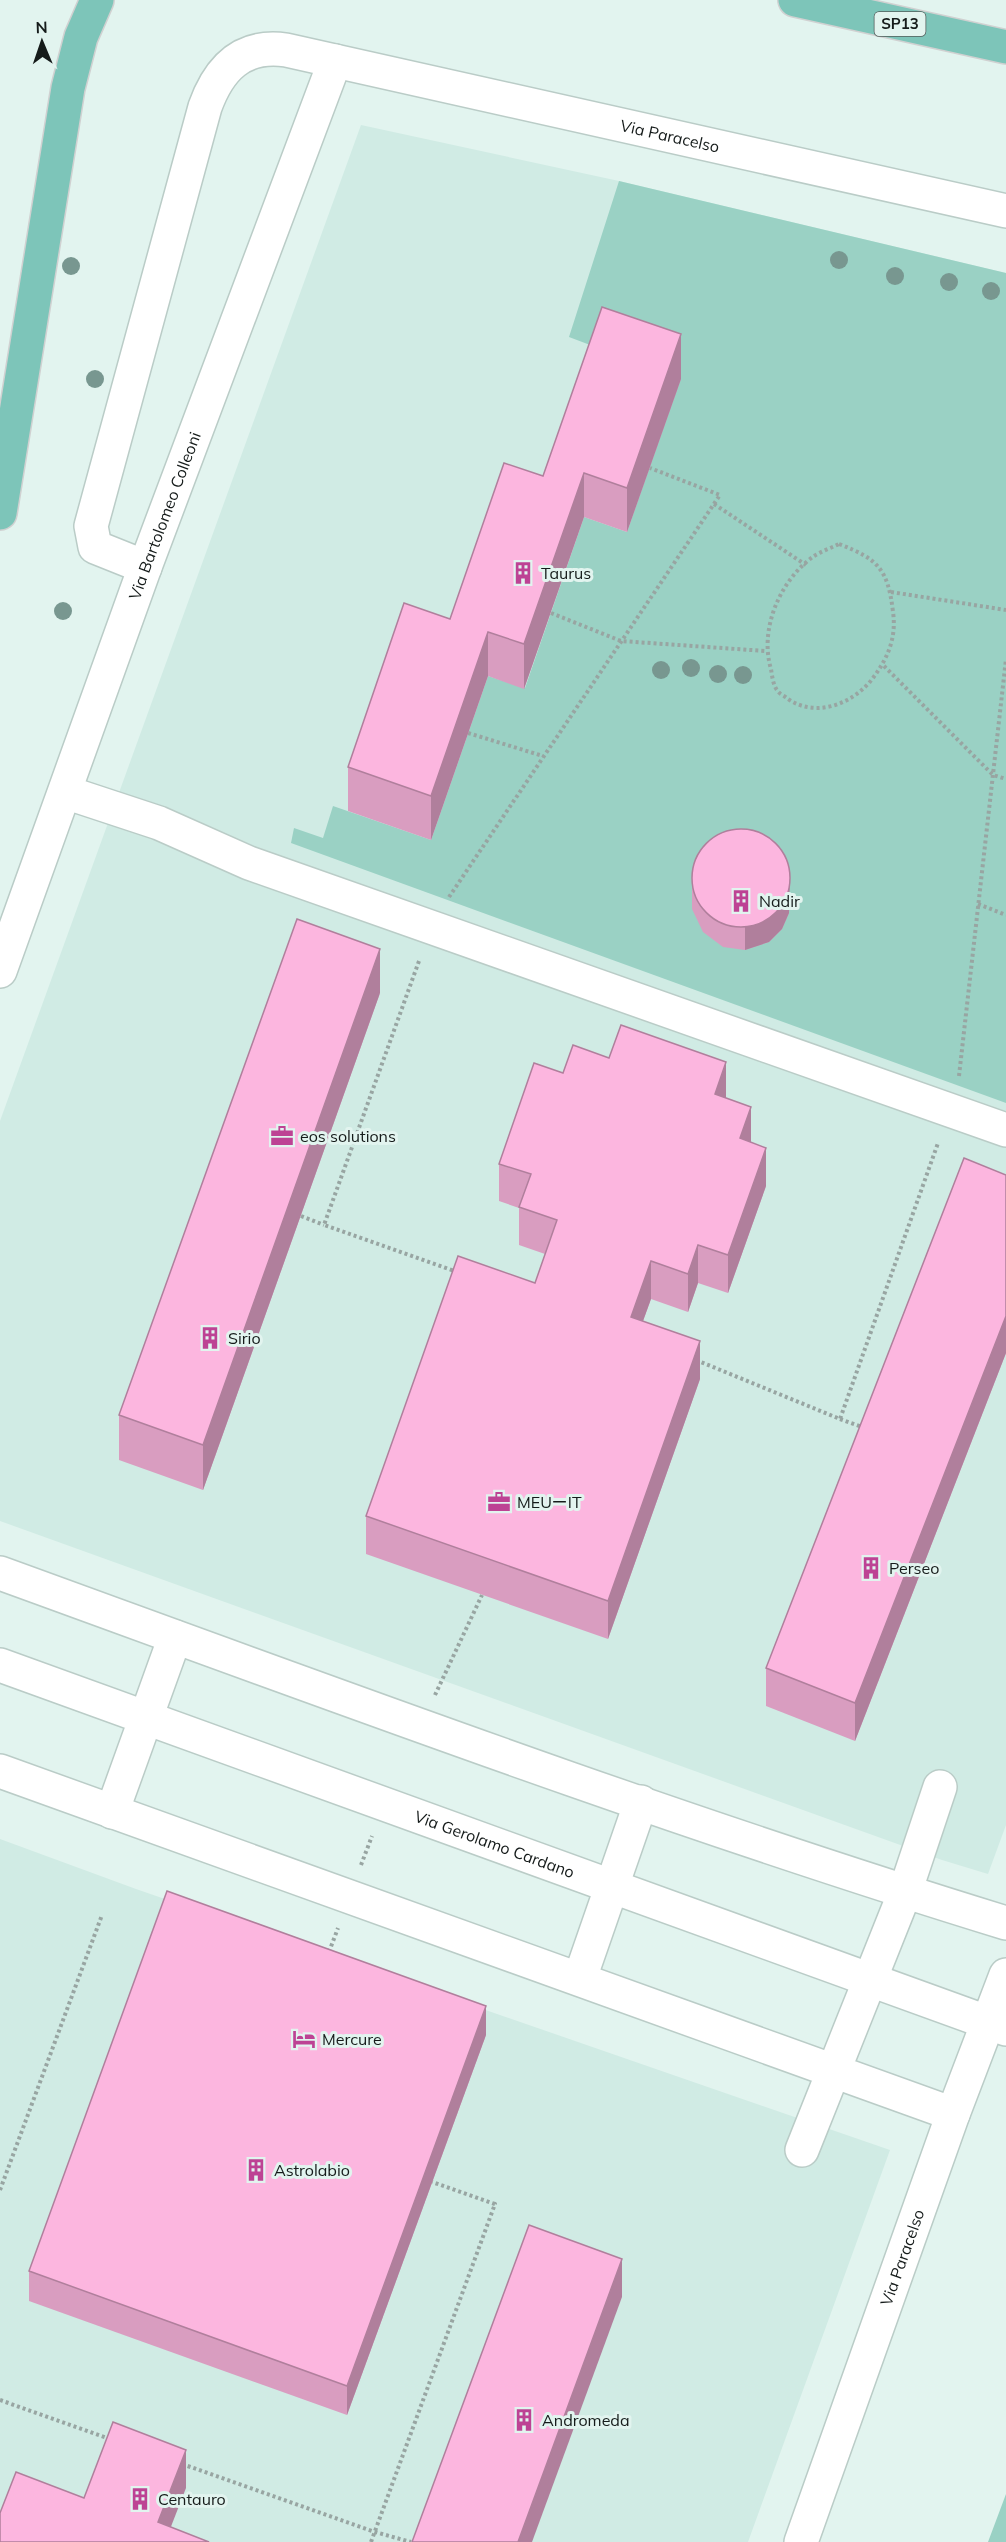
<svg xmlns="http://www.w3.org/2000/svg" width="1006" height="2542" font-family="Mulish,'Noto Sans JP',sans-serif">
	<style>
		.built { fill: #d0ebe4 }
		.green { fill: #9ad1c4 }
		.lines { fill: none; stroke-linecap: round; stroke-linejoin: round }
		.minor-casing { stroke: #baccc7; stroke-width: 36 }
		.major-casing { stroke: #d0d1d1; stroke-width: 36 }
		.path { stroke: #98a5a2; stroke-width: 4; stroke-dasharray: 3 3; stroke-linecap: butt }
		.minor { stroke: #fff; stroke-width: 33 }
		.major { stroke: #7dc5b9; stroke-width: 33 }
		.tree { fill: #789790 }
		.wall { fill: #d99dc0 }
		.shaded-wall { fill: #b07f9c }
		.building { fill: #fcb6df; stroke: #b07f9c; stroke-width: 1.5 }
		.labels { text-anchor: middle; stroke-width: 6; stroke-linejoin: round; paint-order: stroke }
		.shield { fill: #e2f4ef; stroke: #525c5a; stroke-width: 1.5 }
		.shield-label { font-size: 15px; font-weight: bold; fill: #151b1a }
		.street-label { font-size: 16px; fill: #151b1a; stroke: #e2f4ef }
		.poi-label { font-size: 16px; fill: #151b1a; stroke: #e2f4ef; text-anchor: start }
	</style>
	<rect width="100%" height="100%" fill="#e2f4ef"/>
	<g class="built">
		<path d="M 361,125 L 619,181 L 1006,273 L 1006,1825 L 988,1874 L 942,1860 L 0,1521 L 0,1121 Z"/>
		<path d="M 0,1839 L 136,1889 L 890,2150 L 748,2542 L 0,2542 Z"/>
	</g>
	<g class="green">
		<path d="M 619,181 L 1006,273 L 1006,1103 L 291,843 L 294,828 L 323,838 L 333,806 L 431,840 L 488,676 L 525,688 L 584,517 L 627,532 L 680,379 L 569,337 Z"/>
		<path d="M 1006,2494 L 1006,2542 L 988,2542 Z"/>
	</g>
	<g class="lines">
		<g class="minor-casing">
			<g id="minor">
				<path id="s1" d="M 145,567 L 95,547 L 91,526 L 205,107 C 219,68 242,44 286,50 L 1006,211"/>
				<path d="M 65,792 L 159,823 L 249,863 L 1006,1130"/>
				<path id="s2" d="M 0,971 L 145,567 L 335,61"/>
				<path d="M 0,1573 C 333,1694 667,1819 1006,1923"/>
				<path id="s3" d="M 0,1665 L 1006,2029"/>
				<path d="M 0,1771 L 953,2114"/>
				<path d="M 112,1812 L 175,1637"/>
				<path d="M 580,1978 L 641,1802"/>
				<path d="M 802,2150 L 905,1892 L 940,1787"/>
				<path id="s4" d="M 801,2542 L 953,2114 L 1006,1975"/>
			</g>
		</g>
		<g class="major-casing">
			<g id="major">
				<path d="M 795,0 L 1006,47"/>
				<path d="M 0,513 L 68,88 L 81,37 L 97,0"/>
			</g>
		</g>
		<g class="path">
			<path d="M 714,504 L 806,565"/>
			<path d="M 839,544 C 878,559 888,569 893,612 C 897,640 886,662 869,683 C 848,706 814,717 788,699 C 785,696 779,694 777,690 C 773,685 772,675 771,669 C 759,629 780,580 814,556 C 822,551 831,548 839,544 Z"/>
			<path d="M 891,592 L 1006,610"/>
			<path d="M 551,613 L 621,641 L 765,651"/>
			<path d="M 884,666 L 993,775 L 1006,779"/>
			<path d="M 468,733 L 543,756"/>
			<path d="M 449,897 L 720,495 L 650,468"/>
			<path d="M 978,904 L 1006,915"/>
			<path d="M 419,961 L 324,1225 L 457,1272"/>
			<path d="M 959,1076 L 1006,659"/>
			<path d="M 301,1216 L 324,1225"/>
			<path d="M 696,1360 L 840,1419 L 938,1143"/>
			<path d="M 840,1419 L 862,1427"/>
			<path d="M 435,1695 L 482,1595"/>
			<path d="M 361,1865 L 372,1836"/>
			<path d="M 329,1952 L 338,1928"/>
			<path d="M 0,2190 L 102,1915"/>
			<path d="M 0,2400 L 110,2439"/>
			<path d="M 182,2464 L 375,2532 L 411,2542"/>
			<path d="M 371,2542 L 495,2204 L 432,2182"/>
		</g>
		<use href="#minor" class="minor"/>
		<use href="#major" class="major"/>
	</g>
	<g class="tree">
		<circle cx="839" cy="260" r="9"/>
		<circle cx="71" cy="266" r="9"/>
		<circle cx="895" cy="276" r="9"/>
		<circle cx="949" cy="282" r="9"/>
		<circle cx="991" cy="291" r="9"/>
		<circle cx="95" cy="379" r="9"/>
		<circle cx="63" cy="611" r="9"/>
		<circle cx="691" cy="668" r="9"/>
		<circle cx="661" cy="670" r="9"/>
		<circle cx="718" cy="674" r="9"/>
		<circle cx="743" cy="675" r="9"/>
	</g>
	<g class="wall">
		<path d="M 681,379 L 627,532 L 584,517 L 524,689 L 488,676 L 431,840 L 348,811 L 348,767 L 450,619 L 543,476 Z"/>
		<path d="M 692,869 L 790,893 L 789,913 L 782,929 L 769,942 L 745,950 L 723,947 L 703,932 L 692,909 Z"/>
		<path d="M 380,993 L 203,1490 L 119,1460 L 119,1415 Z"/>
		<path d="M 563,1073 L 726,1098 L 751,1143 L 766,1186 L 728,1293 L 698,1283 L 688,1312 L 651,1299 L 643,1321 L 700,1379 L 608,1639 L 366,1554 L 366,1516 L 535,1283 L 545,1254 L 519,1245 L 519,1208 L 499,1201 L 499,1164 Z"/>
		<path d="M 1006,1175 L 1006,1353 L 855,1741 L 766,1706 L 766,1668 Z"/>
		<path d="M 486,2035 L 347,2415 L 29,2301 L 29,2271 Z"/>
	</g>
	<g class="shaded-wall">
		<path d="M 681,334 L 681,379 L 627,532 L 627,488 Z"/>
		<path d="M 584,473 L 584,517 L 524,689 L 524,644 Z"/>
		<path d="M 488,632 L 488,676 L 431,840 L 431,796 Z"/>
		<path d="M 790,869 L 789,913 L 782,929 L 769,942 L 745,950 L 745,927 Z"/>
		<path d="M 380,949 L 380,993 L 203,1490 L 203,1445 Z"/>
		<path d="M 726,1062 L 726,1100 L 715,1094 Z"/>
		<path d="M 751,1107 L 751,1145 L 740,1138 Z"/>
		<path d="M 766,1148 L 766,1186 L 728,1293 L 728,1255 Z"/>
		<path d="M 698,1245 L 698,1283 L 688,1312 L 688,1274 Z"/>
		<path d="M 651,1261 L 651,1299 L 631,1354 L 631,1317 Z"/>
		<path d="M 1006,1316 L 1006,1353 L 855,1741 L 855,1703 Z"/>
		<path d="M 700,1341 L 700,1379 L 608,1639 L 608,1601 Z"/>
		<path d="M 486,2006 L 486,2035 L 347,2415 L 347,2386 Z"/>
		<path d="M 622,2259 L 622,2297 L 532,2542 L 518,2542 Z"/>
		<path d="M 186,2450 L 186,2488 L 165,2542 L 158,2522 Z"/>
	</g>
	<g class="building">
		<path d="M 602,307 L 681,334 L 627,488 L 584,473 L 524,644 L 488,632 L 431,796 L 348,767 L 404,603 L 450,619 L 504,463 L 543,476 Z"/>
		<circle cx="741" cy="878" r="49"/>
		<path d="M 297,919 L 380,949 L 203,1445 L 119,1415 Z"/>
		<path d="M 621,1025 L 726,1062 L 715,1094 L 751,1107 L 740,1138 L 766,1148 L 728,1255 L 698,1245 L 688,1274 L 651,1261 L 631,1317 L 700,1341 L 608,1601 L 366,1516 L 458,1256 L 535,1283 L 557,1220 L 519,1207 L 531,1174 L 499,1164 L 534,1063 L 563,1073 L 573,1045 L 609,1058 Z"/>
		<path d="M 964,1158 L 1006,1175 L 1006,1316 L 855,1703 L 766,1668 Z"/>
		<path d="M 167,1891 L 486,2006 L 347,2386 L 29,2271 Z"/>
		<path d="M 529,2225 L 622,2259 L 518,2542 L 412,2542 Z"/>
		<path d="M 113,2422 L 186,2450 L 158,2522 L 209,2542 L 0,2542 L 0,2513 L 16,2472 L 84,2498 Z"/>
	</g>
	<defs>
		<g id="building-bare" transform="scale(1.8)"><path d="M-4-6H4V6H1V3H-1V6H-4ZM-2.5-4.3h1.7v1.8h-1.7ZM.8-4.3h1.7v1.8H.8ZM-2.5-1h1.7V.8h-1.7ZM.8-1h1.7V.8H.8Z" fill="#bd4294" stroke="#e2f4ef" stroke-width="2.5" paint-order="stroke"/></g>
		<g id="office-bare" transform="scale(1.8)"><path d="M-6-3h4V-5.5h4V-3h4V5H-6ZM-1-4.5V-3h2v-1.5ZM-6 0V1H6V0Z" fill="#bd4294" stroke="#e2f4ef" stroke-width="2.5" paint-order="stroke"/></g>
		<g id="hotel-bare" transform="scale(1.8)"><path d="M-6-4.5h1.5V1H6V5H4.5V3h-9V5H-6ZM-4 0a1.8 1.8 0 1 1 3.6 0ZM.5 0V-2.5h3Q6-2.5 6 0Z" fill="#bd4294" stroke="#e2f4ef" stroke-width="2.5" paint-order="stroke"/></g>
	</defs>
	<g fill-rule="evenodd">
		<use href="#building-bare" x="523" y="573"/>
		<use href="#building-bare" x="741" y="901"/>
		<use href="#office-bare" x="282" y="1136"/>
		<use href="#building-bare" x="210" y="1338"/>
		<use href="#office-bare" x="499" y="1502"/>
		<use href="#building-bare" x="871" y="1568"/>
		<use href="#hotel-bare" x="304" y="2039"/>
		<use href="#building-bare" x="256" y="2170"/>
		<use href="#building-bare" x="524" y="2420"/>
		<use href="#building-bare" x="140" y="2499"/>
	</g>
	<g class="labels">
		<rect class="shield" x="874.5" y="12" width="51" height="24" rx="4.5"/>
		<g class="shield-label">
			<text x="900" y="29">SP13</text>
		</g>
		<g class="street-label">
			<text dy="6" stroke="none"><textPath href="#s1" startOffset="1012">Via Paracelso</textPath></text>
			<text dy="6" stroke="none"><textPath href="#s2" startOffset="484">Via Bartolomeo Colleoni</textPath></text>
			<text dy="6" stroke="none"><textPath href="#s3" startOffset="526">Via Gerolamo Cardano</textPath></text>
			<text dy="6" stroke="none"><textPath href="#s4" startOffset="302">Via Paracelso</textPath></text>
		</g>
		<g class="poi-label">
			<text x="541" y="579">Taurus</text>
			<text x="759" y="907">Nadir</text>
			<text x="300" y="1142">eos solutions</text>
			<text x="228" y="1344">Sirio</text>
			<text x="517" y="1508">MEUーIT</text>
			<text x="889" y="1574">Perseo</text>
			<text x="322" y="2045">Mercure</text>
			<text x="274" y="2176">Astrolabio</text>
			<text x="542" y="2426">Andromeda</text>
			<text x="158" y="2505">Centauro</text>
		</g>
	</g>
	<g transform="translate(42 42) rotate(358)" stroke="#e2f4ef" stroke-width="4.5" paint-order="stroke">
	<path d="M0-4.5L10 22L0 15L-10 22Z" fill="#151b1a"/>
	<text y="-9" font-size="16" font-weight="bold" text-anchor="middle" fill="#151b1a">N</text>
	</g>
</svg>
